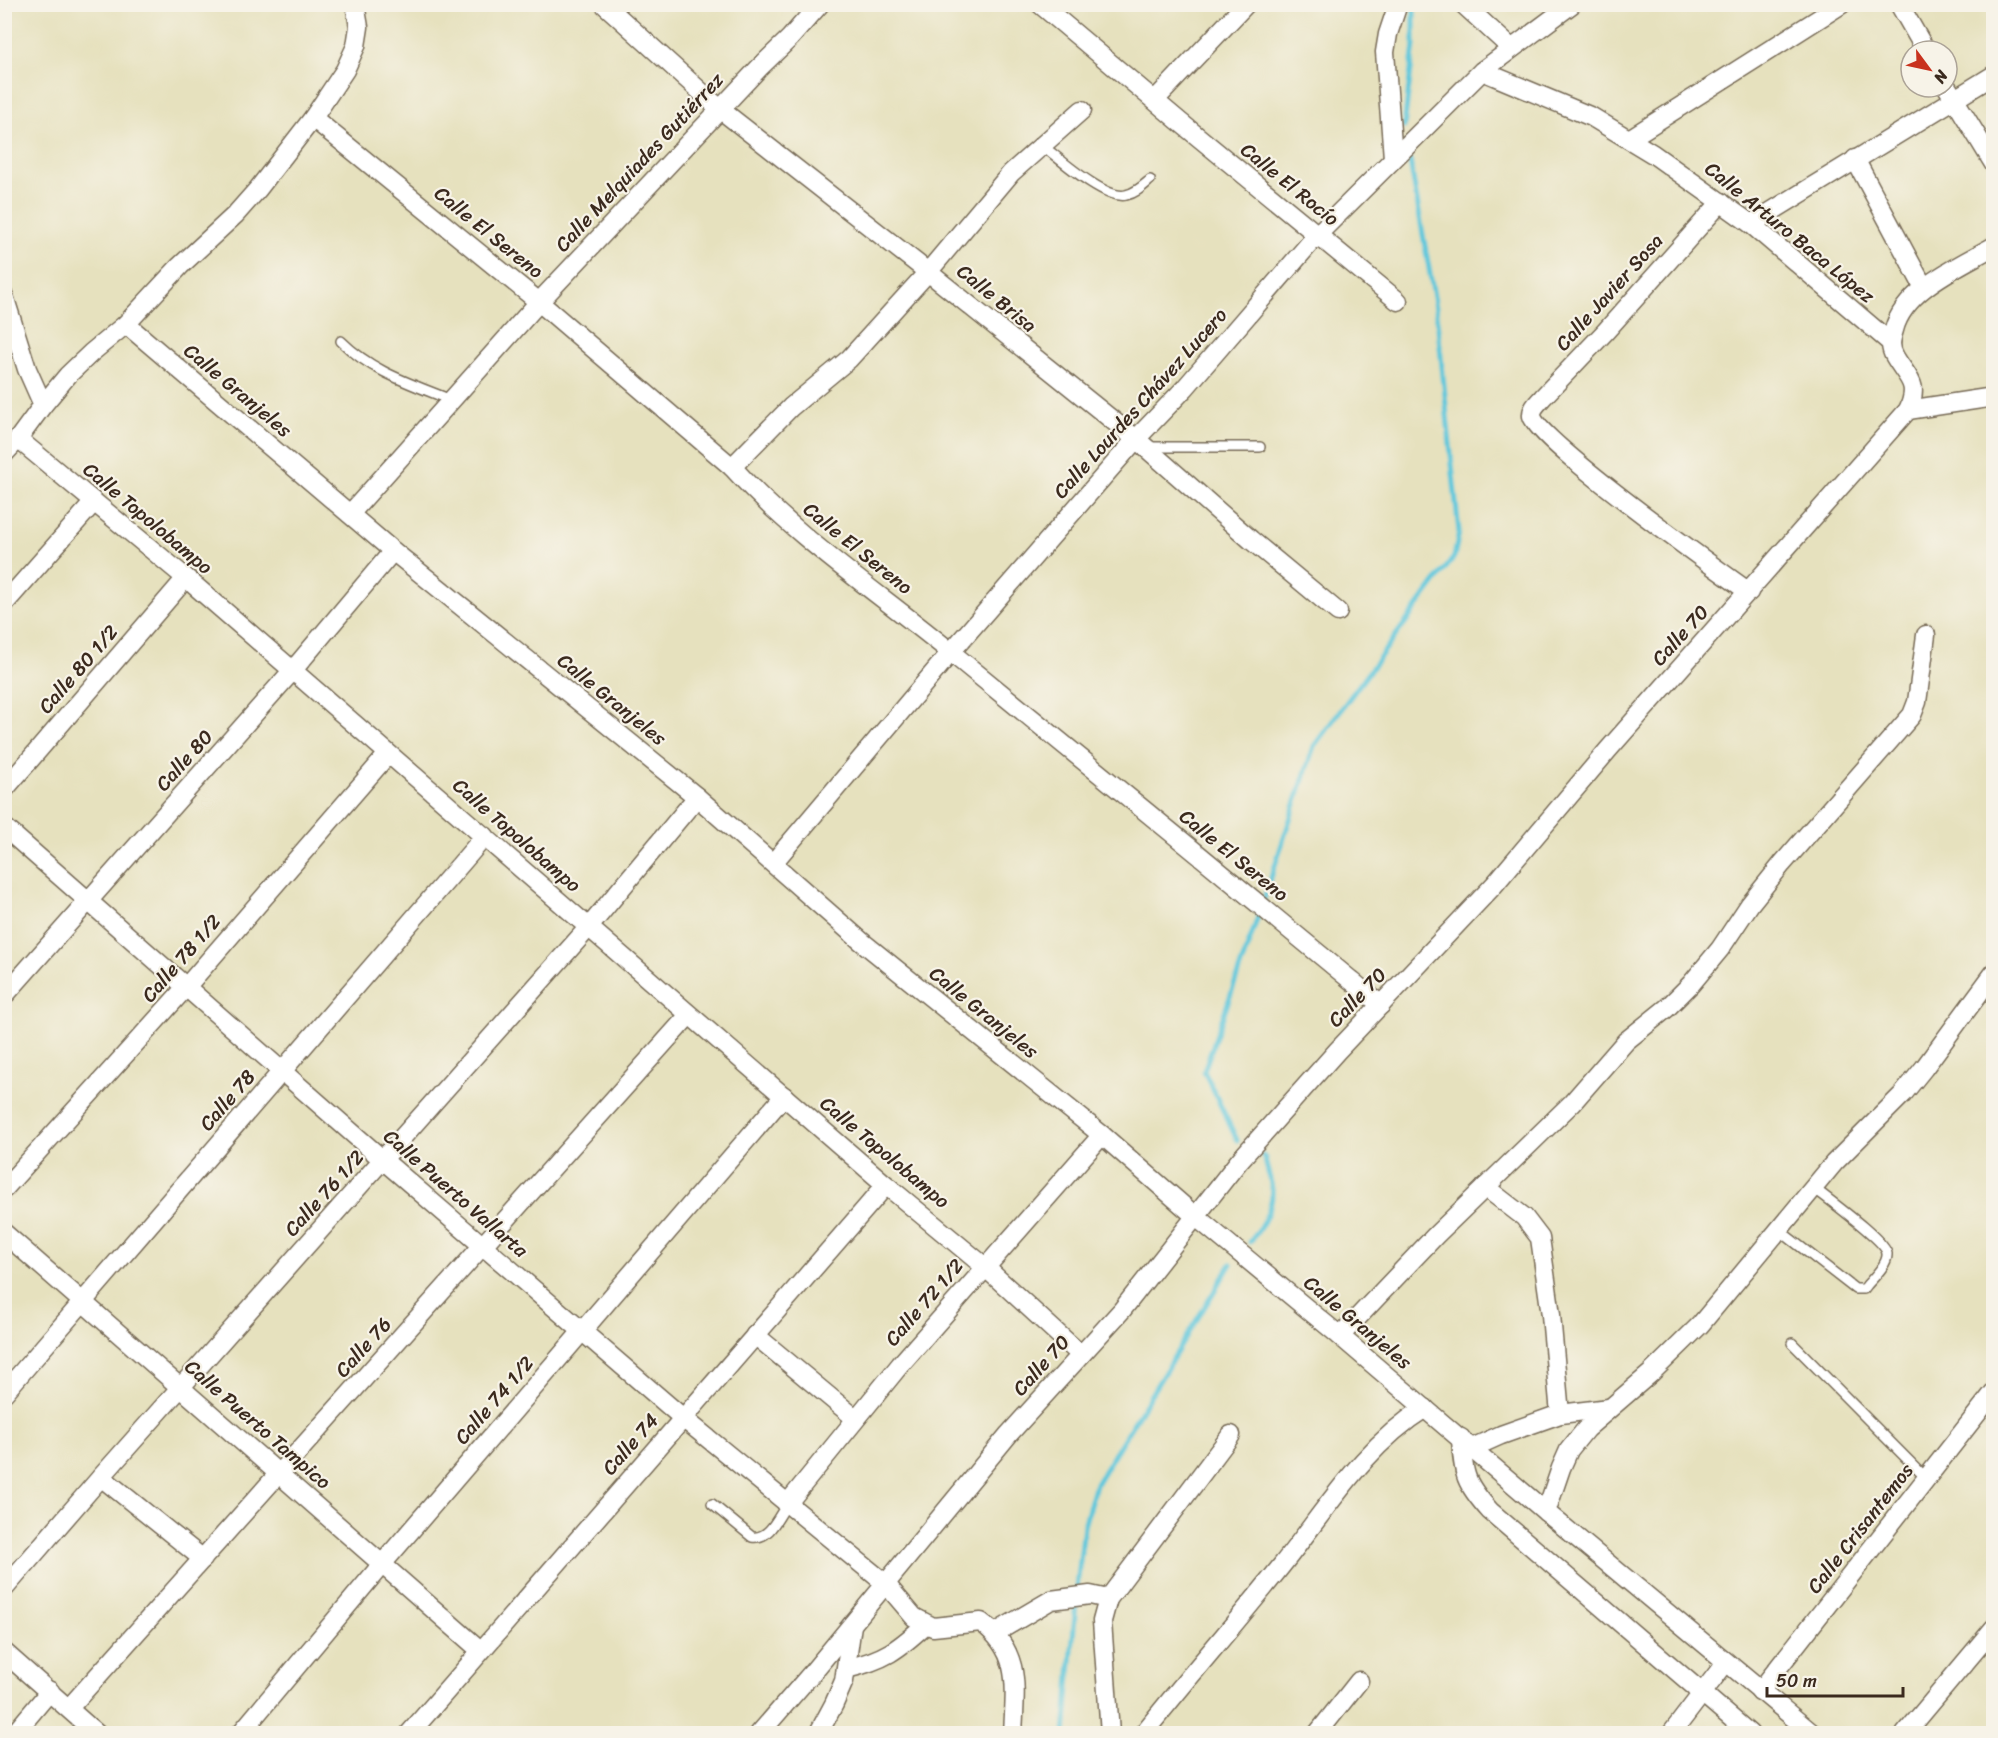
<svg xmlns="http://www.w3.org/2000/svg" width="1998" height="1738" font-family="Sriracha,sans-serif">
	<style>
		.lines { fill: none; stroke-linecap: round; stroke-linejoin: round }
		.stream { stroke: #5fc7dc; stroke-width: 5 }
		.lane-casing { stroke: #776a56; stroke-width: 12 }
		.street-casing { stroke: #776a56; stroke-width: 21 }
		.lane { stroke: #fff; stroke-width: 9 }
		.street { stroke: #fff; stroke-width: 18 }
		.labels { text-anchor: middle; stroke-width: 4.5; stroke-linejoin: round; paint-order: stroke }
		.street-label { font-size: 20px; fill: #3b2a1e; stroke: #f7f3e8 }
	</style>
	<rect width="100%" height="100%" fill="#f7f3e8"/>
	<filter id="ink" filterUnits="userSpaceOnUse"><feTurbulence type="fractalNoise" baseFrequency=".0167" numOctaves="2"/><feDisplacementMap in="SourceGraphic" scale="12" xChannelSelector="R" yChannelSelector="G"/><feConvolveMatrix kernelMatrix="1 2 1 2 8 2 1 2 1" color-interpolation-filters="sRGB"/></filter>
	<filter id="wash" filterUnits="userSpaceOnUse"><feTurbulence type="fractalNoise" baseFrequency=".008" numOctaves="4" result="noise"/><feDisplacementMap in="SourceGraphic" scale="24" xChannelSelector="R" yChannelSelector="G"/><feGaussianBlur stdDeviation="1.35" result="paint"/><feColorMatrix in="noise" values="0 0 0 0 0 0 0 0 0 0 0 0 0 0 0 0 0 1.4 0 .05"/><feComposite in="paint" operator="in"/></filter>
	<g filter="url(#wash)">
		<rect width="100%" height="100%" fill="#e6e1be"/>
		<g class="lines">
			<g class="stream">
				<path d="M 1404,127 L 1414,45 L 1414,4"/>
				<path d="M 1263,902 L 1314,746 L 1454,557 L 1459,532 L 1436,308 L 1410,161"/>
				<path d="M 1237,1140 L 1204,1071 L 1260,911"/>
				<path d="M 1250,1242 C 1261,1228 1273,1208 1272,1190 C 1271,1179 1266,1168 1265,1158 L 1263,1156"/>
				<path d="M 1065,1734 L 1078,1578 L 1084,1526 L 1096,1484 L 1231,1264"/>
			</g>
		</g>
	</g>
	<g filter="url(#ink)">
		<g class="lines">
			<g class="lane-casing">
				<g id="lane">
					<path d="M 1043,146 C 1060,159 1105,200 1126,195 C 1136,193 1143,186 1150,180"/>
					<path d="M 341,341 C 372,372 412,384 451,400"/>
					<path d="M 1146,447 L 1260,447"/>
					<path d="M 1779,1230 L 1855,1289 L 1864,1289 L 1867,1285 C 1873,1278 1888,1264 1887,1254 C 1887,1242 1825,1197 1814,1188"/>
					<path d="M 1792,1343 L 1927,1479"/>
					<path d="M 712,1504 L 752,1537 C 769,1540 778,1517 787,1504"/>
				</g>
			</g>
			<g class="street-casing">
				<g id="street">
					<path d="M 604,4 L 721,110 L 928,272 L 1136,439 L 1251,540 L 1338,612"/>
					<path d="M 1040,4 L 1180,122 L 1398,301"/>
					<path d="M 1463,4 L 1511,48"/>
					<path d="M 1899,4 L 1926,51"/>
					<path d="M 1482,71 L 1592,117 L 1653,154 L 1751,224 L 1891,343"/>
					<path d="M 1947,87 L 1994,164"/>
					<path d="M 1155,100 L 1246,4"/>
					<path d="M 313,118 L 539,302 L 732,467 C 796,538 879,593 953,654 C 1096,771 1239,887 1381,1005"/>
					<path d="M 1629,139 L 1842,4"/>
					<path d="M 1393,158 L 1385,52 L 1388,34 L 1398,4"/>
					<path d="M 1855,159 L 1924,288"/>
					<path d="M 1721,202 L 1605,332 L 1543,397 C 1539,402 1531,408 1532,416 C 1537,441 1718,570 1749,592"/>
					<path d="M 1751,224 L 1994,75"/>
					<path d="M 4,296 L 27,369 L 43,405"/>
					<path d="M 126,324 L 393,551 L 697,797 L 861,941 L 1102,1135 L 1195,1216 L 1340,1336 L 1546,1512 L 1813,1734"/>
					<path d="M 1908,410 L 1994,397"/>
					<path d="M 18,439 L 186,578 L 886,1185 L 985,1267 L 1081,1355"/>
					<path d="M 4,454 L 18,439 L 43,405 L 68,375 L 91,353 L 126,324 L 180,266 L 235,215 L 258,189 L 313,118 L 345,70 L 356,46 L 359,27 L 355,4"/>
					<path d="M 732,467 L 791,407 L 849,359 L 928,272 L 1011,173 L 1082,110"/>
					<path d="M 350,514 L 539,302 L 759,68 L 790,38 L 820,4"/>
					<path d="M 4,604 L 94,502"/>
					<path d="M 4,790 L 186,578"/>
					<path d="M 4,827 L 383,1160 L 683,1418 L 886,1584 L 914,1617 L 933,1627 L 981,1622 C 1022,1653 1015,1687 1013,1734"/>
					<path d="M 773,863 L 951,652 L 1136,439 L 1185,388 L 1317,235 L 1482,71 L 1572,4"/>
					<path d="M 4,996 L 293,670 L 393,551"/>
					<path d="M 1485,1187 L 1524,1217 L 1540,1238 L 1551,1315 L 1560,1414 L 1609,1408"/>
					<path d="M 4,1189 L 187,986 L 388,754"/>
					<path d="M 4,1233 L 480,1650"/>
					<path d="M 755,1335 L 855,1418"/>
					<path d="M 1340,1336 L 1436,1235 L 1572,1103 L 1626,1041 L 1667,1008 L 1691,984 L 1720,949 L 1750,904 L 1782,864 L 1912,715 L 1917,702 L 1926,635"/>
					<path d="M 4,1393 L 485,836"/>
					<path d="M 1461,1438 C 1463,1475 1465,1483 1490,1511 L 1750,1734"/>
					<path d="M 1472,1448 L 1501,1435 L 1560,1414"/>
					<path d="M 101,1477 L 203,1559"/>
					<path d="M 787,1504 L 900,1365 L 1102,1135"/>
					<path d="M 1546,1512 L 1561,1468 L 1569,1450 L 1586,1429 L 1651,1373 L 1700,1325 L 1834,1163 L 1903,1094 L 1924,1068 L 1994,973"/>
					<path d="M 4,1589 L 101,1477 L 589,927 L 697,797"/>
					<path d="M 995,1633 L 1051,1600 L 1090,1595 L 1108,1599"/>
					<path d="M 4,1652 L 97,1734"/>
					<path d="M 846,1669 C 884,1660 898,1650 926,1624"/>
					<path d="M 1760,1691 L 1994,1392"/>
					<path d="M 69,1708 L 689,1015"/>
					<path d="M 14,1734 L 50,1691"/>
					<path d="M 240,1734 L 383,1563 L 784,1096"/>
					<path d="M 409,1734 L 886,1185"/>
					<path d="M 759,1734 L 812,1673 L 1009,1434 L 1122,1310 L 1239,1161 L 1337,1051 L 1494,885 L 1608,750 L 1908,410 C 1920,383 1908,379 1895,357 C 1889,347 1891,340 1894,330 C 1904,289 1960,266 1994,246"/>
					<path d="M 818,1734 L 834,1704 L 844,1681 L 852,1625"/>
					<path d="M 1110,1734 L 1102,1621 L 1108,1599 L 1231,1435"/>
					<path d="M 1143,1734 C 1188,1677 1237,1622 1282,1565 C 1326,1510 1364,1446 1425,1408"/>
					<path d="M 1317,1734 L 1359,1681"/>
					<path d="M 1671,1734 L 1726,1662"/>
					<path d="M 1905,1734 L 1994,1628"/>
				</g>
			</g>
			<use href="#lane" class="lane"/>
			<use href="#street" class="street"/>
		</g>
	</g>
	<g class="labels">
		<g class="street-label">
			<text transform="translate(639 162) rotate(-47)" y="7">Calle Melquiades Gutiérrez</text>
			<text transform="translate(1290 184) rotate(39)" y="7">Calle El Rocío</text>
			<text transform="translate(489 232) rotate(39)" y="7">Calle El Sereno</text>
			<text transform="translate(1790 232) rotate(39)" y="7">Calle Arturo Baca López</text>
			<text transform="translate(1609 292) rotate(-48)" y="7">Calle Javier Sosa</text>
			<text transform="translate(997 298) rotate(39)" y="7">Calle Brisa</text>
			<text transform="translate(238 390) rotate(40)" y="7">Calle Granjeles</text>
			<text transform="translate(1140 403) rotate(-48)" y="7">Calle Lourdes Chávez Lucero</text>
			<text transform="translate(148 518) rotate(40)" y="7">Calle Topolobampo</text>
			<text transform="translate(858 548) rotate(39)" y="7">Calle El Sereno</text>
			<text transform="translate(1680 635) rotate(-48)" y="7">Calle 70</text>
			<text transform="translate(78 669) rotate(-49)" y="7">Calle 80 1/2</text>
			<text transform="translate(612 699) rotate(39)" y="7">Calle Granjeles</text>
			<text transform="translate(184 760) rotate(-48)" y="7">Calle 80</text>
			<text transform="translate(517 835) rotate(41)" y="7">Calle Topolobampo</text>
			<text transform="translate(1234 855) rotate(39)" y="7">Calle El Sereno</text>
			<text transform="translate(181 958) rotate(-49)" y="7">Calle 78 1/2</text>
			<text transform="translate(1357 997) rotate(-46)" y="7">Calle 70</text>
			<text transform="translate(984 1012) rotate(39)" y="7">Calle Granjeles</text>
			<text transform="translate(227 1100) rotate(-49)" y="7">Calle 78</text>
			<text transform="translate(885 1152) rotate(40)" y="7">Calle Topolobampo</text>
			<text transform="translate(324 1193) rotate(-48)" y="7">Calle 76 1/2</text>
			<text transform="translate(456 1193) rotate(41)" y="7">Calle Puerto Vallarta</text>
			<text transform="translate(924 1302) rotate(-49)" y="7">Calle 72 1/2</text>
			<text transform="translate(1358 1322) rotate(40)" y="7">Calle Granjeles</text>
			<text transform="translate(363 1347) rotate(-48)" y="7">Calle 76</text>
			<text transform="translate(1041 1365) rotate(-48)" y="7">Calle 70</text>
			<text transform="translate(494 1400) rotate(-49)" y="7">Calle 74 1/2</text>
			<text transform="translate(258 1424) rotate(41)" y="7">Calle Puerto Tampico</text>
			<text transform="translate(630 1444) rotate(-49)" y="7">Calle 74</text>
			<text transform="translate(1860 1528) rotate(-52)" y="7">Calle Crisantemos</text>
		</g>
	</g>
	<rect width="1998" height="1738" fill="none" stroke="#f7f3e8" stroke-width="24"/>
	<g transform="translate(1929 69) rotate(123)"><circle r="28" fill="#f7f3e8" stroke="#aca397" stroke-width="1.5"/>
	<path d="M0-4.5L10 22L0 15L-10 22Z" fill="#c8321e"/>
	<text y="-9" font-size="16" font-weight="bold" text-anchor="middle" fill="#3b2a1e">N</text>
	</g>
	<path d="M1767 1687v9h136v-9" fill="none" stroke="#3b2a1e" stroke-width="3"/>
	<text x="1776" y="1687" font-size="18" fill="#3b2a1e" stroke="#f7f3e8" stroke-width="4.5" paint-order="stroke">50 m</text>
</svg>
